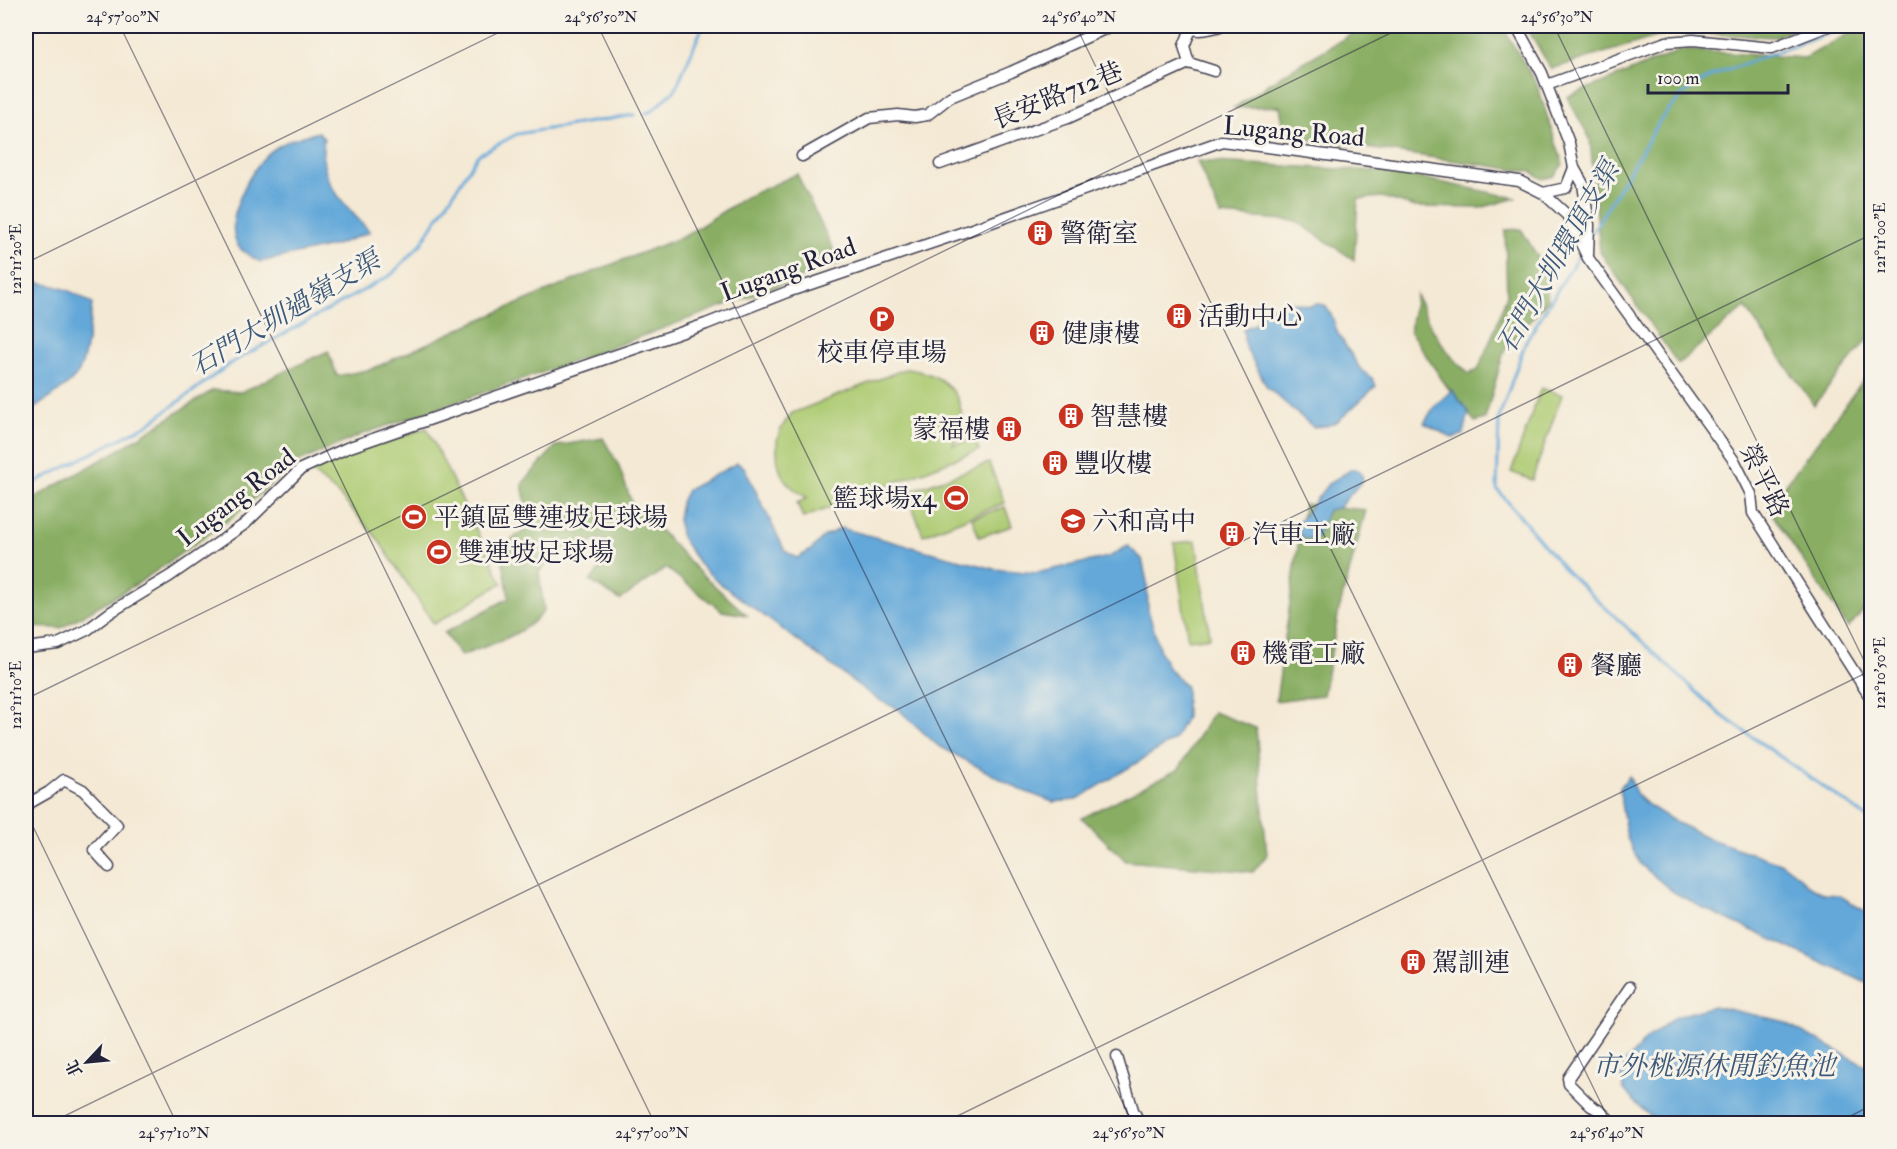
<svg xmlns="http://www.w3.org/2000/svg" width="1897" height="1149" font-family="'IM FELL Double Pica','Noto Serif TC',serif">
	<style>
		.green { fill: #acca71; stroke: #677656; stroke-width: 1.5 }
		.forest { fill: #89ae63; stroke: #56684f; stroke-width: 1.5 }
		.water { fill: #64a8d9; stroke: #43658a; stroke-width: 1.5 }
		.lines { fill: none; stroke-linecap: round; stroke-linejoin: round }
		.stream { stroke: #64a8d9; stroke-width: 3 }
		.minor-casing { stroke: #424052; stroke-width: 13 }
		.minor { stroke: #fff; stroke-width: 10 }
		.ticks { fill: none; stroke: #22223b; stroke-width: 1.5; stroke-opacity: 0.45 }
		.labels { text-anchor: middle; stroke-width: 6; stroke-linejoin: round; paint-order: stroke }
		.street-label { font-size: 26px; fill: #22223b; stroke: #f7f3e8 }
		.poi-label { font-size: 26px; fill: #22223b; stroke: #f7f3e8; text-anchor: start }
		.water-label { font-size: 27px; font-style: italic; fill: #3c587a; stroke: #f7f3e8 }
		.neatline { fill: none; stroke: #22223b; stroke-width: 2 }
		.ticks-label { font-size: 15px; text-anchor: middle; fill: #22223b }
	</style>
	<rect width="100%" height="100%" fill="#f7f3e8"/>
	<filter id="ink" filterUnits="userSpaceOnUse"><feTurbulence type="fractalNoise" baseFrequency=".0167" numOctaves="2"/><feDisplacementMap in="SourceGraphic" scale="12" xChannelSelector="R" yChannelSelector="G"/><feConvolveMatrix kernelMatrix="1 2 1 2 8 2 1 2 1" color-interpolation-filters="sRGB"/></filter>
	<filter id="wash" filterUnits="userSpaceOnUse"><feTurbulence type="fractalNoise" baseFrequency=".008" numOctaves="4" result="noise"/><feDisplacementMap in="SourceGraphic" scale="24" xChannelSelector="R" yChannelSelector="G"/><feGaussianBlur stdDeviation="1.35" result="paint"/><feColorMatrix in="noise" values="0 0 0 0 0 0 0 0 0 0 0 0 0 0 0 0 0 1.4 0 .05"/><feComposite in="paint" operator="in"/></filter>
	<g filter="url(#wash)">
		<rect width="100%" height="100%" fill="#f4e9d4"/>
		<g class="green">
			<path d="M 905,369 C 949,373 975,402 953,445 L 974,438 L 979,450 L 803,518 L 797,503 L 808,498 C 789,488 777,476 777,453 C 777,447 776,440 779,434 C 781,426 788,419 792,413 Z"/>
			<path d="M 1541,388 L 1562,395 L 1532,480 L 1511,472 Z"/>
			<path d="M 427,428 L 502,583 L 434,624 L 377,538 L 340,496 L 309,470 L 348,453 Z"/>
			<path d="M 989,463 L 1005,503 L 923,535 L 907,492 Z"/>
			<path d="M 1005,507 L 1012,526 L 979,537 L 972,518 Z"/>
			<path d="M 1196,541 L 1210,637 L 1188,640 L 1174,543 Z"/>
		</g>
		<g class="forest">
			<path d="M 1377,26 L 1502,26 L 1537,85 L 1563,164 L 1554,176 L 1543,179 L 1532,172 L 1285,136 L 1280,106 L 1234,108 L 1282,75 L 1362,28 Z"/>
			<path d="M 1526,26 L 1803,26 L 1775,37 L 1672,32 L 1551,69 Z"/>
			<path d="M 1862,26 L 1872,26 L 1871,335 L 1814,405 L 1745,307 L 1678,364 L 1600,252 L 1590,139 L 1567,97 L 1682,50 L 1805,58 Z"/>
			<path d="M 1197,161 L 1392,172 L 1516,198 L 1480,208 L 1415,207 L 1382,197 L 1358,199 L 1354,260 L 1296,221 L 1220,215 Z"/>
			<path d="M 797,174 L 840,263 L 561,366 L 363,434 L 296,463 L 233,517 L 140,582 L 61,628 L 26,627 L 26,522 L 36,515 L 36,497 L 117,451 L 213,390 L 241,392 L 328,351 L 337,376 L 372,369 L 470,324 L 605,267 L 685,236 L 744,198 Z"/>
			<path d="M 1521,229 L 1545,269 L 1548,300 L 1504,351 L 1485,419 L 1475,422 L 1445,384 L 1410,331 L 1416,295 C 1430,328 1442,349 1469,374 L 1478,370 L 1495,329 L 1507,295 L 1505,230 Z"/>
			<path d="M 1871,370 L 1871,602 L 1848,628 L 1768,508 Z"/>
			<path d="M 603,438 L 618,464 L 633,506 L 656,526 L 696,569 L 747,615 L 722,611 L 666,568 L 620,600 L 590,581 L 615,551 L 602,539 L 556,555 L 539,572 L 544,611 C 524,636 490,644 461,656 L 444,633 L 509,598 L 502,556 L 511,541 L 530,524 L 522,484 L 556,446 Z"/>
			<path d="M 1304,504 L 1366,510 L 1339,610 L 1323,695 L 1276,701 Z"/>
			<path d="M 1213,712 L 1256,728 L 1267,855 L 1253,872 L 1126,861 L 1082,818 L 1179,769 Z"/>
		</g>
		<g class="water">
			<path d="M 319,132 L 324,139 C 317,182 344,203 370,232 L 336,245 L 260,262 C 254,258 242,252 238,246 C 223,219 250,168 271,151 C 285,140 302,136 319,132 Z"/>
			<path d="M 26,281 C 52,284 70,288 92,304 C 90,323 87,352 80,369 C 74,385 40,403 26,414 Z"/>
			<path d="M 1289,301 L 1309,306 L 1317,304 L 1325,305 L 1333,318 L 1337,332 L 1361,370 L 1373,379 L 1376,386 L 1338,421 L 1327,426 L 1313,427 L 1267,387 L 1245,346 L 1243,329 L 1255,324 L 1264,310 Z"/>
			<path d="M 1452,390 L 1469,413 L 1463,435 L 1452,438 L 1424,423 L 1434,407 Z"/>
			<path d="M 737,463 L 744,467 L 785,551 L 797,558 L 811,550 L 823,537 L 841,528 L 994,569 L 1036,573 L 1109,557 L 1128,546 L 1142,559 L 1147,582 L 1148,610 L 1160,651 L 1169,669 L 1180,680 L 1186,687 L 1186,717 L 1174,740 L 1076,800 L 1053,802 L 1021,790 L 937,745 L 898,709 L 877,699 L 718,582 L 699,564 L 681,537 L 678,519 L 681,502 L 687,490 Z"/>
			<path d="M 1352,469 L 1356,469 L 1361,472 L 1363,480 L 1338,508 L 1328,510 L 1316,538 L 1312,539 L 1303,538 L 1298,532 L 1298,523 L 1328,484 Z"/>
			<path d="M 1629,776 L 1636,793 L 1645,803 L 1677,823 L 1713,840 L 1783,864 L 1799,876 L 1806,884 L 1824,894 L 1839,895 L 1871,915 L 1871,985 L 1705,909 L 1673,892 L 1640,864 L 1627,838 L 1621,803 L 1620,788 Z"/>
			<path d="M 1713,1006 L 1782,1021 L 1871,1069 L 1871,1123 L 1658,1123 L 1634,1102 L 1623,1088 L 1621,1078 L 1623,1065 L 1646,1039 L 1675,1017 Z"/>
		</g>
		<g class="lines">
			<g class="stream">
				<path d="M 646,113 L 652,111 L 675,90 L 703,26"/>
				<path d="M 1593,231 L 1661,119 L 1683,94 L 1711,76 L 1848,26"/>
				<path d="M 1581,252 L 1526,341 L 1499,418 L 1497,489 L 1566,571 L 1721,715 L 1872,821"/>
				<path d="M 26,487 L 147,425 L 231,363 L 391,275 L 421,244 L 478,155 L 517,134 L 634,115"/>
			</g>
		</g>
	</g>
	<g filter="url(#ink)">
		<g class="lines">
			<g class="minor-casing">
				<g id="minor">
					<path d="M 1187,26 C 1196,33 1209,29 1220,26"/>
					<path d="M 1516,26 L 1542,73 L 1569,143 L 1574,168 L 1583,184 L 1589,225 L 1588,255"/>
					<path d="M 1191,29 L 1184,46 L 1189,63 L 1214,71"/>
					<path d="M 1547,85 L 1666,42 L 1693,40 L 1772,48 L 1828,26"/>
					<path d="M 802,156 L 869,118 L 898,115 L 915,117 L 927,115 L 950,97 L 1011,72 L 1111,26"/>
					<path d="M 940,164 L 1068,118 L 1189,63"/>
					<path d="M 1543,193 L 1566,188 L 1574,168"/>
					<path d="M 26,648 L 58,644 L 87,630 L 111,612 L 170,576 L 245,524 L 301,469 L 347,448 L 706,324 L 787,292 L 961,233 L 1222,141 L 1519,181 L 1543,193 L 1567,215 L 1588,258 L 1735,462 L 1751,494 L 1753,513 L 1872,700"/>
					<path d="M 26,805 L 49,792 L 64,780 L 83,790 L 117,825 L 94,850 L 109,867"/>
					<path d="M 1117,1057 L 1133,1110 L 1140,1124"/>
					<path d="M 1614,1124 L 1600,1111 L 1591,1106 L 1569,1084 L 1568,1078 L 1630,987"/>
				</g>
			</g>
			<use href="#minor" class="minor"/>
		</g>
	</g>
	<path class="ticks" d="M 120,26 L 655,1124M 598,26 L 1133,1124M 1076,26 L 1611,1124M 1554,26 L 1872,677M 26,263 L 512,26M 26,699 L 1405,26M 26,812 L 177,1124M 48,1124 L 1872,234M 941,1124 L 1872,670M 1835,1124 L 1872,1105"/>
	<defs>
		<g id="building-disc" transform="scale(1.35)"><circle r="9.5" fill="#c8321e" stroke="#f7f3e8"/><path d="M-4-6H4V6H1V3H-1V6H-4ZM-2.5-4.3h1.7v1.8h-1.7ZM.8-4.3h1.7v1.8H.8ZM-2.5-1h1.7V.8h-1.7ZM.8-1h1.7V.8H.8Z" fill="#fff"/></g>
		<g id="parking-disc" transform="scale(1.35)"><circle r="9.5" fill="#c8321e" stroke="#f7f3e8"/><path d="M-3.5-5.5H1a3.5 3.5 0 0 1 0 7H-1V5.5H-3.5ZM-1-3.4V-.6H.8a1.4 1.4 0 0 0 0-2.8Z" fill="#fff"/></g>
		<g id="stadium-disc" transform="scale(1.35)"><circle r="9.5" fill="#c8321e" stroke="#f7f3e8"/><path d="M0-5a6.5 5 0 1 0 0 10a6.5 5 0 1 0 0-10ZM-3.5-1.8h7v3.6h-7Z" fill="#fff"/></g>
		<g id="school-disc" transform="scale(1.35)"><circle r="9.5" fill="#c8321e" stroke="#f7f3e8"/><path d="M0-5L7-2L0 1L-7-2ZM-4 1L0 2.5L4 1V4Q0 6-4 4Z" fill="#fff"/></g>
	</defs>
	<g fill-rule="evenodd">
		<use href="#building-disc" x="1040" y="233"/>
		<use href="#building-disc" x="1179" y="316"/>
		<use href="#parking-disc" x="882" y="319"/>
		<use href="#building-disc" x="1042" y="333"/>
		<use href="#building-disc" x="1071" y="416"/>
		<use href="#building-disc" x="1009" y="429"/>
		<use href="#building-disc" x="1055" y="463"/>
		<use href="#stadium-disc" x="956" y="498"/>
		<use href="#stadium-disc" x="414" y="517"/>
		<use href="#school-disc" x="1073" y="521"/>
		<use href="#building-disc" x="1232" y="534"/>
		<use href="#stadium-disc" x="439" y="552"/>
		<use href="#building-disc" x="1243" y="653"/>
		<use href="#building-disc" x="1570" y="665"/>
		<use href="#building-disc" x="1413" y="962"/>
	</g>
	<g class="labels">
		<g class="street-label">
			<text transform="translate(1057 95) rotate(-22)" y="9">長安路712巷</text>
			<text transform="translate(1294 131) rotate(5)" y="9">Lugang Road</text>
			<text transform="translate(788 269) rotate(-20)" y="9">Lugang Road</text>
			<text transform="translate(1765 480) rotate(64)" y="9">榮平路</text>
			<text transform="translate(236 497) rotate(-38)" y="9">Lugang Road</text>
		</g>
		<g class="poi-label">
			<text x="1060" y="242">警衛室</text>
			<text x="1198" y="325">活動中心</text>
			<text x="1062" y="342">健康樓</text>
			<text x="882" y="361" text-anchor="middle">校車停車場</text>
			<text x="1090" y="425">智慧樓</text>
			<text x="990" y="438" text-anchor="end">蒙福樓</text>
			<text x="1074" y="472">豐收樓</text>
			<text x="936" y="507" text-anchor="end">籃球場x4</text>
			<text x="434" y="526">平鎮區雙連坡足球場</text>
			<text x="1092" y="530">六和高中</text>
			<text x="1252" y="543">汽車工廠</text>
			<text x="458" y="561">雙連坡足球場</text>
			<text x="1262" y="662">機電工廠</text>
			<text x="1590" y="674">餐廳</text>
			<text x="1432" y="971">駕訓連</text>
		</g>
		<g class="water-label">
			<text transform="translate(1558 257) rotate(-60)" y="9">石門大圳環頂支渠</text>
			<text transform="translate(285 313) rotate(-31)" y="9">石門大圳過嶺支渠</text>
			<text x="1714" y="1075">市外桃源休閒釣魚池</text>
		</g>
	</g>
	<rect width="1897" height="1149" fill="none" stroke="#f7f3e8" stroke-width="66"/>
	<g transform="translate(87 1062) rotate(244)" stroke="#f7f3e8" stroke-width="4.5" paint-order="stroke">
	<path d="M0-4.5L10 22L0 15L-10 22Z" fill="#22223b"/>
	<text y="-9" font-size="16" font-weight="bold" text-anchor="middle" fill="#22223b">北</text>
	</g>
	<path d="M1648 84v9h140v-9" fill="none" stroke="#22223b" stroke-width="3"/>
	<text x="1657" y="84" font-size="18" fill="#22223b" stroke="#f7f3e8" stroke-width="4.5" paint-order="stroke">100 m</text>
	<rect x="33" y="33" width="1831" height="1083" class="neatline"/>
	<g class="ticks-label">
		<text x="123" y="22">24°57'00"N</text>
		<text x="601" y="22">24°56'50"N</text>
		<text x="1079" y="22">24°56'40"N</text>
		<text x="1557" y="22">24°56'30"N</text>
		<text transform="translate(1880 238) rotate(-90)" y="5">121°11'00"E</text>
		<text transform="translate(16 259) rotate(-90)" y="5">121°11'20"E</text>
		<text transform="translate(1880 673) rotate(-90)" y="5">121°10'50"E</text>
		<text transform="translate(16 695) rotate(-90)" y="5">121°11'10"E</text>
		<text x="174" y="1138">24°57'10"N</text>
		<text x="652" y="1138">24°57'00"N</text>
		<text x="1129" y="1138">24°56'50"N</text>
		<text x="1607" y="1138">24°56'40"N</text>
	</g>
</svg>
